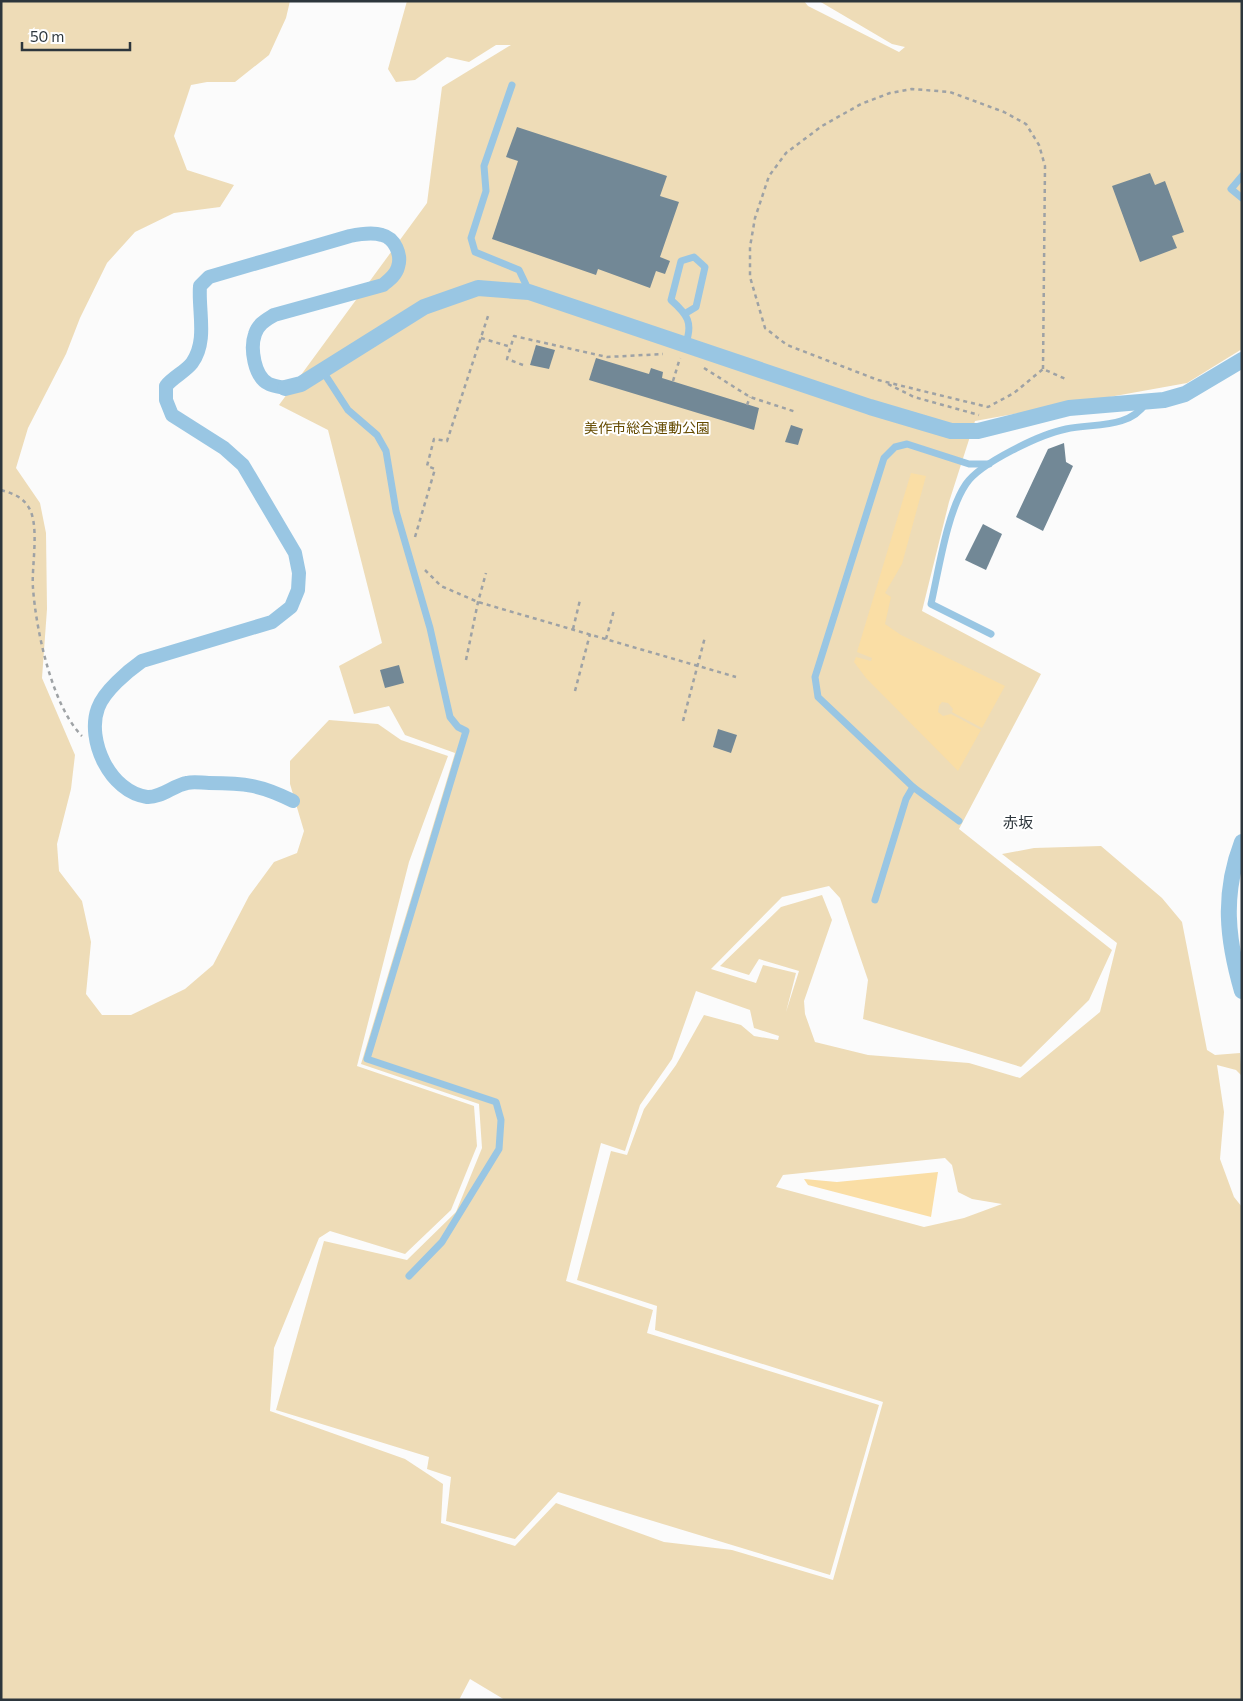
<svg xmlns="http://www.w3.org/2000/svg" width="1243" height="1701" font-family="Commissioner,'Noto Sans JP',sans-serif">
	<style>
		.green { fill: #eedcb7; fill-rule: evenodd }
		.water { fill: #fadea5 }
		.building { fill: #728896 }
		.lines { fill: none; stroke-linecap: round; stroke-linejoin: round }
		.path { stroke: #9ea2a5; stroke-width: 2.5; stroke-dasharray: 4 4; stroke-linecap: butt }
		.service { stroke: #99c6e3; stroke-width: 7 }
		.minor { stroke: #99c6e3; stroke-width: 14 }
		.tertiary { stroke: #99c6e3; stroke-width: 16 }
		.labels { text-anchor: middle; stroke-width: 4; stroke-linejoin: round; paint-order: stroke }
		.park-label { font-size: 14px; fill: #654b01; stroke: #fff }
		.neighbourhood-label { font-size: 15px; fill: #2d363c; stroke: #fff }
	</style>
	<rect width="100%" height="100%" fill="#fbfbfb"/>
	<path class="green" d="M 1,1 L 290,1 L 286,18 L 269,55 L 235,82 L 207,82 L 191,85 L 174,136 L 187,170 L 234,185 L 220,207 L 174,213 L 135,232 L 107,263 L 80,318 L 66,354 L 28,428 L 16,468 L 40,503 L 46,533 L 47,609 L 42,678 L 75,755 L 71,789 L 57,844 L 59,871 L 82,901 L 91,942 L 86,994 L 102,1015 L 131,1015 L 185,989 L 213,965 L 249,896 L 274,862 L 297,853 L 304,831 L 290,784 L 290,761 L 329,720 L 378,724 L 401,740 L 448,756 L 409,862 L 357,1066 L 474,1106 L 477,1146 L 451,1210 L 405,1254 L 330,1231 L 319,1238 L 274,1348 L 270,1411 L 405,1459 L 443,1484 L 441,1523 L 515,1546 L 556,1503 L 664,1542 L 732,1550 L 833,1580 L 883,1402 L 655,1330 L 657,1306 L 577,1280 L 611,1151 L 627,1155 L 644,1109 L 676,1065 L 704,1015 L 741,1025 L 754,1036 L 778,1040 L 779,1036 L 754,1028 L 750,1010 L 696,991 L 672,1059 L 640,1105 L 625,1151 L 601,1143 L 566,1281 L 653,1310 L 647,1333 L 879,1405 L 830,1575 L 558,1492 L 515,1539 L 446,1521 L 451,1477 L 427,1469 L 429,1457 L 276,1410 L 324,1241 L 407,1260 L 456,1212 L 482,1148 L 479,1104 L 361,1064 L 455,753 L 405,735 L 389,706 L 354,714 L 339,666 L 382,643 L 328,430 L 279,405 L 427,203 L 442,87 L 511,45 L 496,45 L 469,62 L 447,57 L 415,80 L 396,82 L 388,69 L 407,1 L 804,1 L 808,6 L 899,52 L 905,47 L 892,44 L 819,1 L 1242,1 L 1242,349 L 1187,383 L 975,421 L 949,502 L 922,611 L 1041,674 L 959,829 L 1112,950 L 1089,1000 L 1021,1067 L 863,1019 L 868,980 L 840,898 L 829,886 L 782,897 L 711,969 L 756,983 L 763,965 L 796,973 L 786,1012 L 799,971 L 759,959 L 749,975 L 720,966 L 781,907 L 822,895 L 832,920 L 804,1001 L 805,1014 L 815,1042 L 868,1055 L 969,1063 L 1020,1078 L 1100,1012 L 1117,943 L 1002,854 L 1034,848 L 1101,846 L 1162,898 L 1182,922 L 1207,1050 L 1215,1055 L 1240,1053 L 1242,1076 L 1236,1070 L 1217,1065 L 1224,1112 L 1220,1159 L 1234,1197 L 1242,1207 L 1242,1700 L 505,1700 L 470,1679 L 459,1700 L 1,1700 ZM 945,1158 L 952,1165 L 958,1192 L 972,1199 L 1002,1204 L 964,1218 L 924,1227 L 776,1187 L 783,1175 Z"/>
	<g class="water">
		<path d="M 911,473 L 926,476 L 902,564 L 885,593 L 891,597 L 885,624 L 901,635 L 1005,686 L 982,728 L 952,712 L 953,709 L 948,703 L 942,702 L 939,706 L 938,712 L 943,716 L 951,714 L 981,730 L 958,771 L 866,678 L 854,662 L 856,657 L 871,661 L 872,658 L 857,652 Z"/>
		<path d="M 938,1172 L 931,1217 L 808,1185 L 804,1179 L 837,1182 Z"/>
	</g>
	<g class="building">
		<path d="M 517,127 L 667,176 L 660,196 L 679,202 L 660,257 L 670,261 L 665,274 L 656,271 L 650,288 L 598,269 L 596,275 L 492,239 L 518,161 L 506,157 Z"/>
		<path d="M 1150,173 L 1155,185 L 1165,181 L 1184,232 L 1172,236 L 1177,248 L 1140,262 L 1112,186 Z"/>
		<path d="M 536,345 L 555,350 L 549,369 L 530,365 Z"/>
		<path d="M 596,358 L 649,374 L 651,368 L 663,372 L 662,378 L 759,408 L 754,430 L 589,380 Z"/>
		<path d="M 791,425 L 803,429 L 798,445 L 785,442 Z"/>
		<path d="M 1064,443 L 1066,462 L 1073,466 L 1043,531 L 1016,517 L 1048,449 Z"/>
		<path d="M 983,524 L 1002,534 L 986,570 L 965,560 Z"/>
		<path d="M 399,665 L 404,683 L 385,688 L 380,670 Z"/>
		<path d="M 718,729 L 737,735 L 731,753 L 713,747 Z"/>
	</g>
	<g class="lines">
		<g class="path">
			<path d="M 481,338 L 511,347"/>
			<path d="M 523,365 L 507,359 L 514,336 L 607,357 L 663,354"/>
			<path d="M 704,368 L 750,397 L 796,412"/>
			<path d="M 1043,369 L 1045,166 L 1039,145 L 1026,124 L 1004,112 L 950,92 L 912,89 L 890,93 L 861,104 L 822,126 L 786,153 L 769,176 L 755,218 L 750,247 L 750,277 L 765,328 L 787,345 L 878,380 L 988,407 L 1014,393 L 1043,369 L 1068,380"/>
			<path d="M 673,381 L 680,358"/>
			<path d="M 888,384 L 914,397 L 979,415"/>
			<path d="M 747,405 L 750,397"/>
			<path d="M 1,490 C 11,493 21,496 27,505 C 41,522 31,567 33,588 C 36,630 52,706 82,736"/>
			<path d="M 415,537 L 435,469 L 427,466 L 434,439 L 447,441 L 488,316"/>
			<path d="M 425,570 L 441,586 L 478,602 L 736,677"/>
			<path d="M 573,629 L 580,600"/>
			<path d="M 606,639 L 614,610"/>
			<path d="M 466,660 L 478,602 L 486,573"/>
			<path d="M 575,691 L 590,634"/>
			<path d="M 683,721 L 705,637"/>
		</g>
		<g class="service">
			<path d="M 512,85 L 484,166 L 486,191 L 471,238 L 475,252 L 519,270 L 529,291"/>
			<path d="M 1242,176 L 1231,189 L 1242,198"/>
			<path d="M 685,345 C 694,323 687,314 671,300 L 681,261 L 694,257 L 705,267 L 696,307 L 686,313"/>
			<path d="M 322,370 L 348,410 L 377,435 L 386,451 L 396,511 L 430,628 L 450,717 L 458,727 L 466,731 L 367,1059 L 496,1102 L 501,1120 L 499,1149 L 442,1242 L 409,1276"/>
			<path d="M 991,634 L 931,604 C 939,569 947,512 966,484 C 980,463 1041,434 1066,429 C 1094,423 1129,429 1146,403"/>
			<path d="M 959,821 L 913,787 L 818,697 L 815,677 L 884,458 L 895,447 L 907,444 L 969,464 L 989,464"/>
			<path d="M 875,900 L 906,799 L 913,787"/>
		</g>
		<path class="minor" d="M 285,388 C 280,387 273,386 269,384 C 254,377 250,348 255,334 C 258,324 266,320 274,315 L 383,285 C 389,280 396,275 398,267 C 402,255 395,238 382,235 C 372,232 360,234 350,236 L 209,277 L 200,286 C 198,311 208,341 192,363 C 185,372 173,377 166,386 L 166,400 L 172,415 L 224,448 L 243,465 L 295,553 L 299,573 L 298,590 L 291,607 L 272,622 L 142,661 C 128,671 104,691 98,708 C 86,740 110,792 147,797 C 161,798 174,785 187,783 C 194,781 202,783 209,783 C 245,783 261,785 293,801"/>
		<g class="tertiary">
			<path d="M 285,388 L 301,384 L 424,307 L 478,288 L 529,292 L 870,407 L 951,431 L 978,431 L 1069,408 L 1164,400 L 1185,394 L 1242,360"/>
			<path d="M 1242,842 C 1222,894 1227,939 1242,991"/>
		</g>
	</g>
	<g class="labels">
		<g class="park-label">
			<text x="647" y="433">美作市総合運動公園</text>
		</g>
		<g class="neighbourhood-label">
			<text x="1018" y="828">赤坂</text>
		</g>
	</g>
	<rect width="1243" height="1701" fill="none" stroke="#2d363c" stroke-width="5"/>
	<path d="M22 42v8h108v-8" fill="none" stroke="#2d363c" stroke-width="2.5"/>
	<text x="30" y="42" font-size="15" fill="#2d363c" stroke="#ffffff" stroke-width="4" paint-order="stroke">50 m</text>
</svg>
